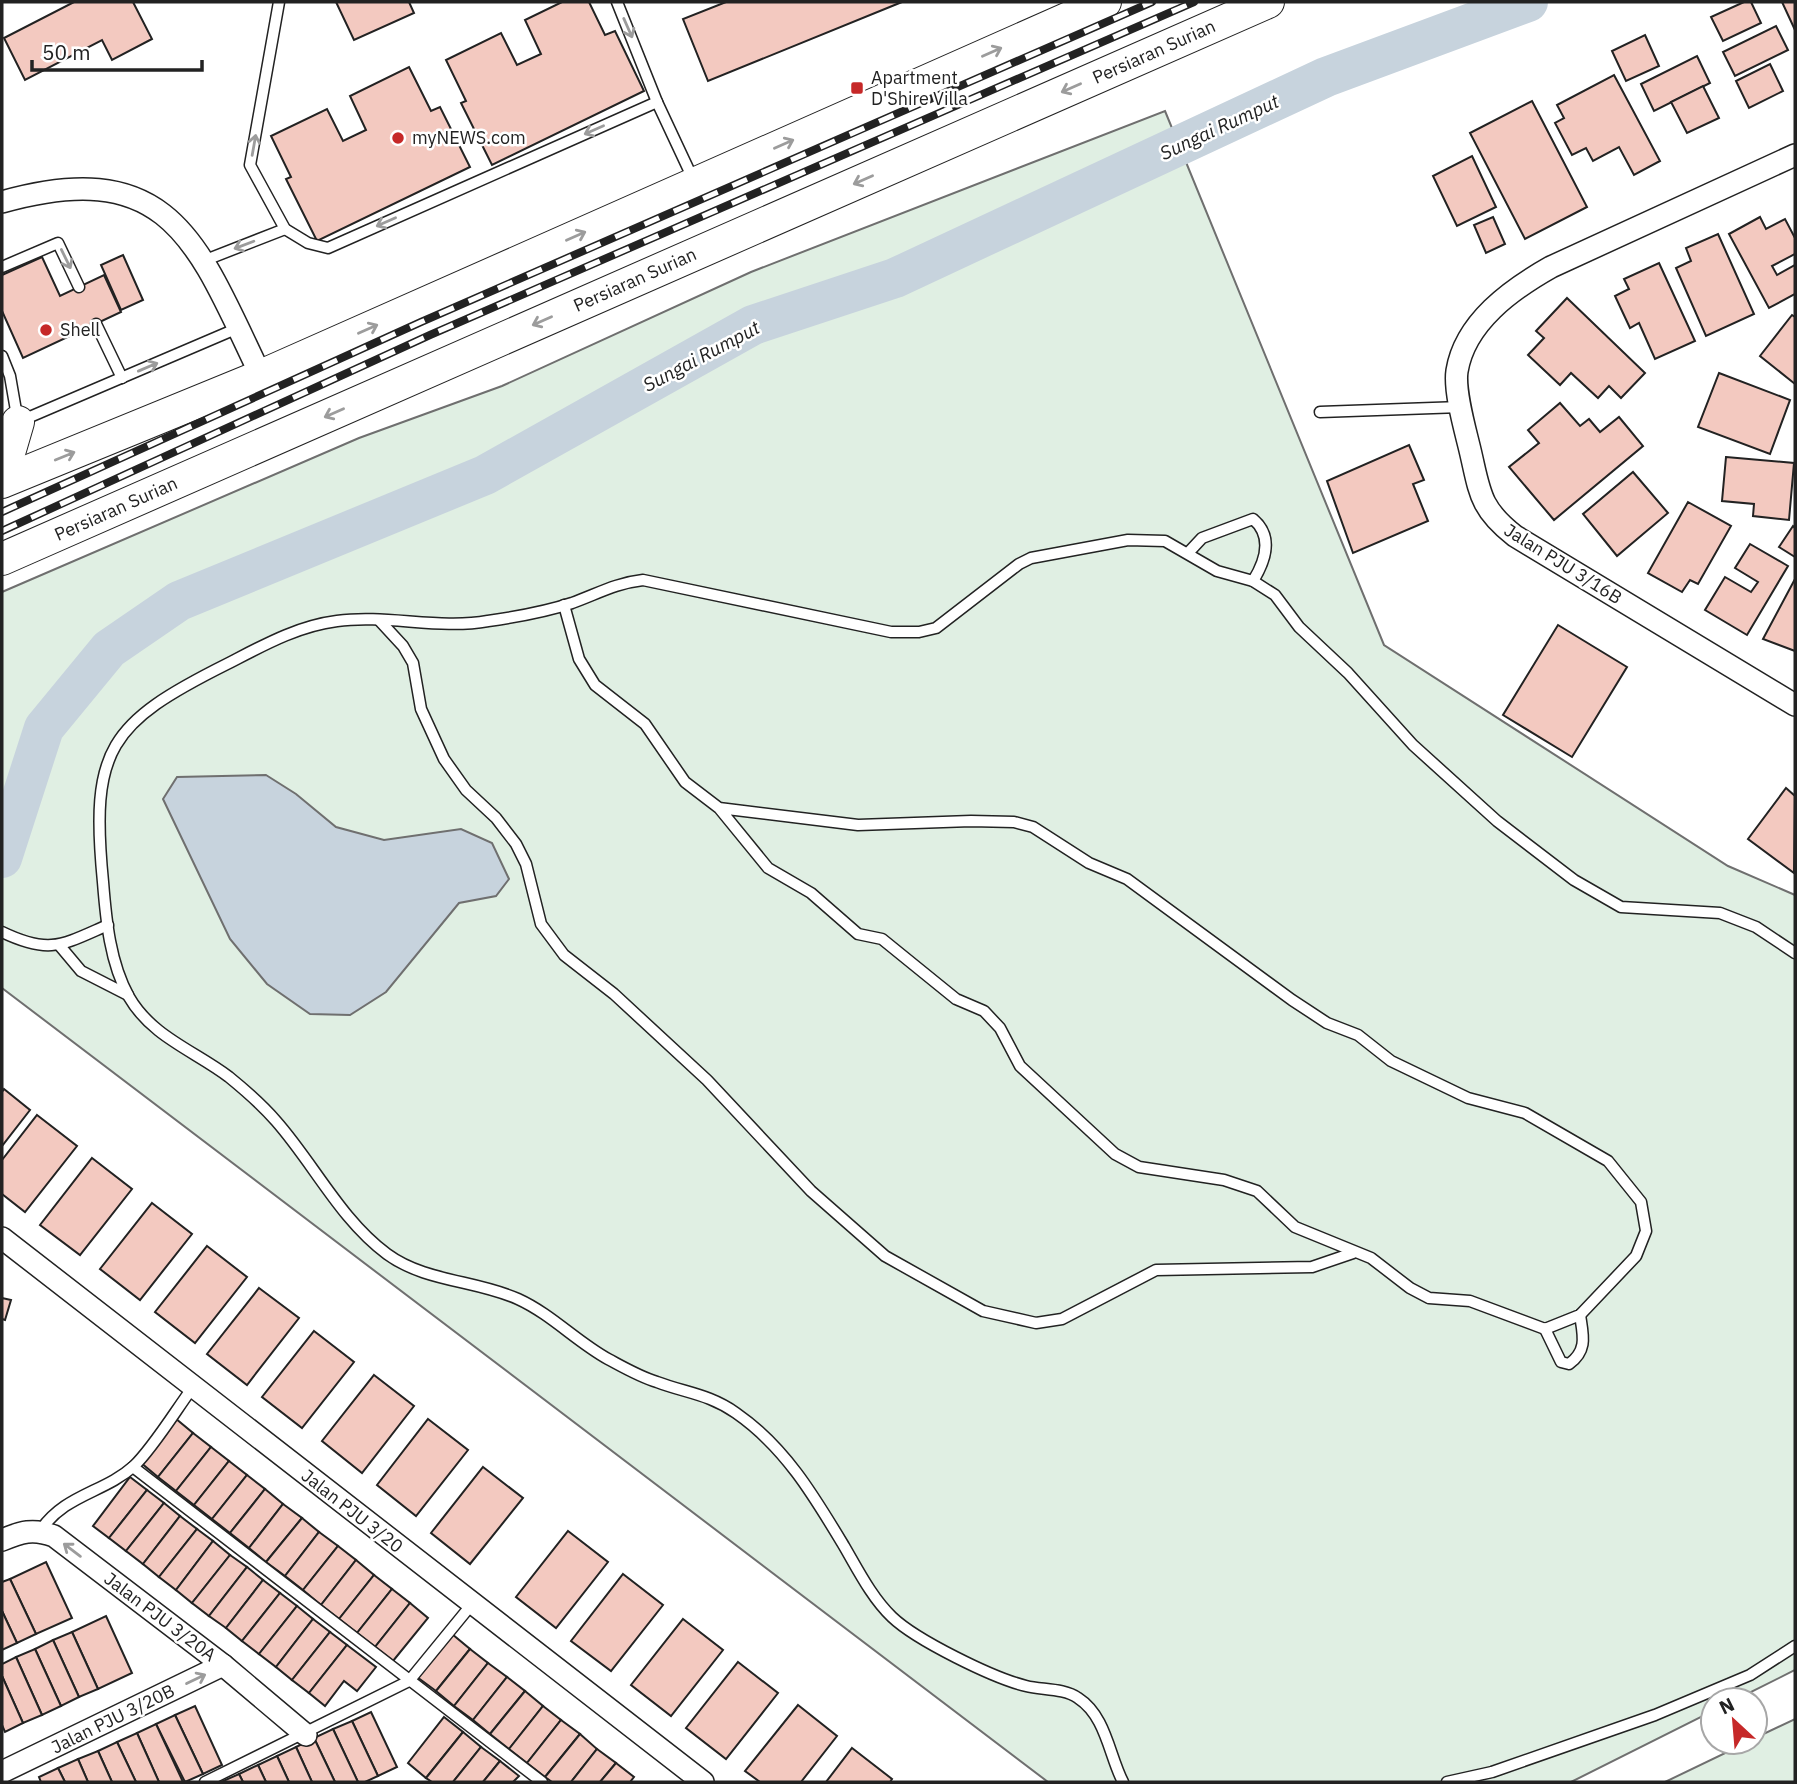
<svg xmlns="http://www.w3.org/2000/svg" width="1797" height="1784" font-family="'IBM Plex Sans',sans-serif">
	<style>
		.green { fill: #e0efe3; stroke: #6f6f6f; stroke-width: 2 }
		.water { fill: #c7d3dd; stroke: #6f6f6f; stroke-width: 2 }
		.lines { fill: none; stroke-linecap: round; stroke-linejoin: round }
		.river { stroke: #c7d3dd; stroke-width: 40 }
		.building { fill: #f3c9c0; stroke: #222; stroke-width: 2 }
		.lane-casing { stroke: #222; stroke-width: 13 }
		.street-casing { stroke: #222; stroke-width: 24 }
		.primary-casing { stroke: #222; stroke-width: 34 }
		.lane { stroke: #fff; stroke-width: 10 }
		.street { stroke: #fff; stroke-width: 21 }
		.primary { stroke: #fff; stroke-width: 32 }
		.rail-casing { stroke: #222; stroke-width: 8 }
		.rail { stroke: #fff; stroke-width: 5; stroke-dasharray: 16; stroke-linecap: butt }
		.oneway { stroke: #9c9c9c }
		.poi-dot { fill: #c62828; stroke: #fff; stroke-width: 2.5 }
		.labels { text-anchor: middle; stroke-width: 5; stroke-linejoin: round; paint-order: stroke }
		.street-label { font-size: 18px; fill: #222; stroke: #fff }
		.poi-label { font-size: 18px; fill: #222; stroke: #fff; text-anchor: start }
		.water-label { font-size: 19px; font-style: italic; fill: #222; stroke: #fff }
	</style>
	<rect width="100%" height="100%" fill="#fff"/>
	<g class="green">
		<path d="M 1165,111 L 1384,645 L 1728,866 L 1795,895 L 1795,1670 L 1735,1700 L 1713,1700 L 1713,1711 L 1571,1782 L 1048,1782 L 2,988 L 2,592 L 359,438 L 502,386 L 751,272 Z"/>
		<path d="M 1795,1719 L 1795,1782 L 1665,1782 L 1748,1742 L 1755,1742 L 1755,1738 Z"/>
	</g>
	<path class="water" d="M 266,775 L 296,794 L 336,827 L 384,840 L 461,829 L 492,843 L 509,879 L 496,896 L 459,903 L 386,992 L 350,1015 L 310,1014 L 267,984 L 230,939 L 163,799 L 177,777 Z"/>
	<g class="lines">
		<path class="river" d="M 2,858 L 44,728 L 109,649 L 179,601 L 485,475 L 753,325 L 895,278 L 1326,77 L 1528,2"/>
	</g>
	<g class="building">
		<path d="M 74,2 L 133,2 L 152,39 L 112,60 L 102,40 L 25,80 L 4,38 Z"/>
		<path d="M 336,2 L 409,2 L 414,13 L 354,40 Z"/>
		<path d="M 562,2 L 589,2 L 605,35 L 615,31 L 644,91 L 492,165 L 461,103 L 466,101 L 446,60 L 501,33 L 517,65 L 541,54 L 525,20 Z"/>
		<path d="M 726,2 L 902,2 L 708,81 L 683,19 Z"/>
		<path d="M 1744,2 L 1751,2 L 1761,23 L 1723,41 L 1711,17 Z"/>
		<path d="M 1782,2 L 1795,2 L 1795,30 Z"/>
		<path d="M 1776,26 L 1788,50 L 1735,76 L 1723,52 Z"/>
		<path d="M 1645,35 L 1659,66 L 1626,81 L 1612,51 Z"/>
		<path d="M 1697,56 L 1710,83 L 1654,111 L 1641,84 Z"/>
		<path d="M 1770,64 L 1783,91 L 1749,108 L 1736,81 Z"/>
		<path d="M 409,67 L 431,111 L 440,107 L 470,167 L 317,241 L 286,179 L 291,177 L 271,136 L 327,109 L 343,141 L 366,130 L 350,96 Z"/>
		<path d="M 1614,75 L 1660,161 L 1634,175 L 1619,147 L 1593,161 L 1586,148 L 1572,155 L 1555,123 L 1564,118 L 1557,105 Z"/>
		<path d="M 1703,86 L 1719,118 L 1687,133 L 1671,102 Z"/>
		<path d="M 1532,101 L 1587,207 L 1525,239 L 1470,133 Z"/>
		<path d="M 1472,156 L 1496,207 L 1457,226 L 1433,176 Z"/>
		<path d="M 1493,217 L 1505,244 L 1486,253 L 1474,225 Z"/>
		<path d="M 1760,217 L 1766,229 L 1785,219 L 1795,238 L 1795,254 L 1772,266 L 1777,275 L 1795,265 L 1795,294 L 1769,308 L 1729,234 Z"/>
		<path d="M 1718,234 L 1754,314 L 1706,336 L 1676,268 L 1691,261 L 1686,248 Z"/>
		<path d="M 123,255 L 143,300 L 121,310 L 101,265 Z"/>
		<path d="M 42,257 L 60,296 L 104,275 L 121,312 L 23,358 L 2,311 L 2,275 Z"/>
		<path d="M 1659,263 L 1695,341 L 1655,359 L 1639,323 L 1630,328 L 1615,296 L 1629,289 L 1624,279 Z"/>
		<path d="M 1567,298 L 1645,373 L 1621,398 L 1609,386 L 1598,398 L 1571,373 L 1560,385 L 1528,355 L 1544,338 L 1536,331 Z"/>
		<path d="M 1792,315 L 1795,317 L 1795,384 L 1760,356 Z"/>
		<path d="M 1719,373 L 1790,400 L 1770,454 L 1698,427 Z"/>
		<path d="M 1560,403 L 1580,426 L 1589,419 L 1600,432 L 1619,417 L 1643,446 L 1554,520 L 1509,467 L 1539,443 L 1528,430 Z"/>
		<path d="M 1409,445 L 1424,480 L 1413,484 L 1428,521 L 1353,553 L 1327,481 Z"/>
		<path d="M 1726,457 L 1794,463 L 1789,520 L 1753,516 L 1754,504 L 1722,501 Z"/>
		<path d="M 1633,472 L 1668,513 L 1617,556 L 1583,514 Z"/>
		<path d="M 1688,502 L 1731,526 L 1698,584 L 1690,580 L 1682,592 L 1648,573 Z"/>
		<path d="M 1793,526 L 1795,528 L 1795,557 L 1779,547 Z"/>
		<path d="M 1750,544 L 1788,566 L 1747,635 L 1705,610 L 1725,577 L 1751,592 L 1758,582 L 1735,568 Z"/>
		<path d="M 1795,579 L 1795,651 L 1763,639 Z"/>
		<path d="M 1558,625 L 1627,667 L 1572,757 L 1503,715 Z"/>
		<path d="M 1786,788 L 1795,796 L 1794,873 L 1748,839 Z"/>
		<path d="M 4,1089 L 30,1110 L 2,1146 L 2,1092 Z"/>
		<path d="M 37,1115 L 77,1146 L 25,1212 L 2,1194 L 2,1160 Z"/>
		<path d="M 92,1158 L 132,1189 L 80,1255 L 40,1225 Z"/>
		<path d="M 152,1203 L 192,1234 L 140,1300 L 100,1269 Z"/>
		<path d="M 207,1246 L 247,1277 L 195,1343 L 155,1312 Z"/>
		<path d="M 259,1288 L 299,1318 L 247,1385 L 207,1354 Z"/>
		<path d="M 2,1298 L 11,1300 L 5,1320 L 2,1319 Z"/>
		<path d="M 314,1331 L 354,1362 L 302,1428 L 262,1397 Z"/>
		<path d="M 374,1375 L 414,1406 L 362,1473 L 322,1441 Z"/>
		<path d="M 175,1418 L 193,1433 L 158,1477 L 140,1462 Z"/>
		<path d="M 428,1419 L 468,1450 L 416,1516 L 377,1485 Z"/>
		<path d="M 193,1433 L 211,1447 L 176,1491 L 158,1477 Z"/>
		<path d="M 211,1447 L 229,1461 L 194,1505 L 176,1491 Z"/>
		<path d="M 229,1461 L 247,1475 L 212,1519 L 194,1505 Z"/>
		<path d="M 483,1467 L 523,1498 L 470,1564 L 431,1533 Z"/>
		<path d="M 247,1475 L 265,1489 L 230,1533 L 212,1519 Z"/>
		<path d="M 130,1477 L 147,1490 L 109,1538 L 93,1526 Z"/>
		<path d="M 265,1489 L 283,1504 L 249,1548 L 230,1533 Z"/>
		<path d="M 147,1490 L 164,1503 L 126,1551 L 109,1538 Z"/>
		<path d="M 164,1503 L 180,1516 L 143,1564 L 126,1551 Z"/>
		<path d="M 283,1504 L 302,1518 L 266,1562 L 249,1548 Z"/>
		<path d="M 180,1516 L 197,1529 L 159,1577 L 143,1564 Z"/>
		<path d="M 302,1518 L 319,1532 L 285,1576 L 266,1562 Z"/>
		<path d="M 197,1529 L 213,1541 L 176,1590 L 159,1577 Z"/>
		<path d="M 568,1531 L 608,1562 L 556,1628 L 516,1597 Z"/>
		<path d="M 319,1532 L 338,1546 L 303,1590 L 285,1576 Z"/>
		<path d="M 213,1541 L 230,1555 L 192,1603 L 176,1590 Z"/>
		<path d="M 338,1546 L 356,1560 L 321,1605 L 303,1590 Z"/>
		<path d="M 230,1555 L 247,1567 L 209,1616 L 192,1603 Z"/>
		<path d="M 356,1560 L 374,1575 L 339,1619 L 321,1605 Z"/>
		<path d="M 46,1562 L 72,1618 L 36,1634 L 10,1579 Z"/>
		<path d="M 247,1567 L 263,1580 L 226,1628 L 209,1616 Z"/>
		<path d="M 623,1574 L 663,1605 L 611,1671 L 571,1641 Z"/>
		<path d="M 374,1575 L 392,1589 L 357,1633 L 339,1619 Z"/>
		<path d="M 10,1579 L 36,1634 L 17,1643 L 2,1611 L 2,1582 Z"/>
		<path d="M 263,1580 L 280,1593 L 242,1641 L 226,1628 Z"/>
		<path d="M 392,1589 L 410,1603 L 375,1647 L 357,1633 Z"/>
		<path d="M 280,1593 L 297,1606 L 259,1654 L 242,1641 Z"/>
		<path d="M 410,1603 L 428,1618 L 393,1661 L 375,1647 Z"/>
		<path d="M 297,1606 L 313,1619 L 276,1667 L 259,1654 Z"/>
		<path d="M 2,1611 L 17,1643 L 2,1650 Z"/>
		<path d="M 106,1616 L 132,1673 L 98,1689 L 72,1632 Z"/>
		<path d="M 313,1619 L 330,1632 L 292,1680 L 276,1667 Z"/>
		<path d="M 683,1619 L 723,1650 L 671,1716 L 631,1685 Z"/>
		<path d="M 72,1632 L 98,1689 L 79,1697 L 53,1640 Z"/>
		<path d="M 330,1632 L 347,1645 L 309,1693 L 292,1680 Z"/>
		<path d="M 452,1634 L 470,1649 L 436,1691 L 417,1677 Z"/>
		<path d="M 53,1640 L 79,1697 L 61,1706 L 35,1649 Z"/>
		<path d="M 347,1645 L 376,1667 L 357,1691 L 344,1681 L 325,1706 L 309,1693 Z"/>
		<path d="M 35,1649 L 61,1706 L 42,1715 L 16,1657 Z"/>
		<path d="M 470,1649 L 488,1663 L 454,1706 L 436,1691 Z"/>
		<path d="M 16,1657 L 42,1715 L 23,1723 L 2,1676 L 2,1664 Z"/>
		<path d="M 738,1662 L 778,1693 L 726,1759 L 686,1728 Z"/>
		<path d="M 488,1663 L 507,1677 L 473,1720 L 454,1706 Z"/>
		<path d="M 2,1676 L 23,1723 L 5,1732 L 2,1725 Z"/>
		<path d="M 507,1677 L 525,1691 L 490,1734 L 473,1720 Z"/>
		<path d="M 525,1691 L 543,1706 L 509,1749 L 490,1734 Z"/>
		<path d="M 798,1705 L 837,1736 L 801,1782 L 760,1782 L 745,1771 Z"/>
		<path d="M 195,1706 L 222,1765 L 203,1774 L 175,1715 Z"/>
		<path d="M 543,1706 L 561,1720 L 527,1763 L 509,1749 Z"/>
		<path d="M 371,1712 L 397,1767 L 378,1776 L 352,1721 Z"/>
		<path d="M 175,1715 L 203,1774 L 185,1782 L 156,1724 Z"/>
		<path d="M 444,1717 L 463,1732 L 426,1778 L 408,1763 Z"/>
		<path d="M 561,1720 L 580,1734 L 545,1777 L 527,1763 Z"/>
		<path d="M 352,1721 L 378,1776 L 365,1782 L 358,1782 L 333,1729 Z"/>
		<path d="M 156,1724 L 183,1782 L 159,1782 L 137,1733 Z"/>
		<path d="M 333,1729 L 358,1782 L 335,1782 L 314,1738 Z"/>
		<path d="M 463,1732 L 481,1747 L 453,1782 L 432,1782 L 426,1778 Z"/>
		<path d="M 137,1733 L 159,1782 L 136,1782 L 117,1742 Z"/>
		<path d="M 580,1734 L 597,1749 L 571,1782 L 552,1782 L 545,1777 Z"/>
		<path d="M 314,1738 L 335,1782 L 312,1782 L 296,1747 Z"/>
		<path d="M 117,1742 L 136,1782 L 112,1782 L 98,1751 Z"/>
		<path d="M 296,1747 L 312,1782 L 289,1782 L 277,1756 Z"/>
		<path d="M 481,1747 L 500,1761 L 483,1782 L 453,1782 Z"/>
		<path d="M 852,1748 L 892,1779 L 890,1782 L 826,1782 Z"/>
		<path d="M 597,1749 L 616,1763 L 600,1782 L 571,1782 Z"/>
		<path d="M 98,1751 L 112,1782 L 88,1782 L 78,1759 Z"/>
		<path d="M 277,1756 L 289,1782 L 266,1782 L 258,1765 Z"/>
		<path d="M 78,1759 L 88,1782 L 65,1782 L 58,1768 Z"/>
		<path d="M 500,1761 L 519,1776 L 513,1782 L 483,1782 Z"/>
		<path d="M 616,1763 L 634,1777 L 630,1782 L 600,1782 Z"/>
		<path d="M 258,1765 L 266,1782 L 243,1782 L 239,1774 Z"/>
		<path d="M 58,1768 L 65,1782 L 41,1782 L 39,1777 Z"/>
		<path d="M 239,1774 L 243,1782 L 221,1782 Z"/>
	</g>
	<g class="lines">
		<g class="lane-casing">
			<g id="lane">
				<path d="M 279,2 L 250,165 L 285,229 L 308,243 L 328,248 L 657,102"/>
				<path d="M 617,2 L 657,102 L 694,181"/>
				<path d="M 203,261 L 285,229"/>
				<path d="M 2,267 L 58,243 L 79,287"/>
				<path d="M 96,324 L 122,378"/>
				<path d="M 2,356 L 10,376 L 18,422 L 238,328"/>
				<path d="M 1320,412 L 1461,407"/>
				<path d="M 1188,553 L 1202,538 L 1253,519 C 1273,536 1266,560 1253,581"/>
				<path d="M 564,605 L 579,659 L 595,685 L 645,724 L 685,782 L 719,808 L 858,825 L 971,821 L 1014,822 L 1033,827 L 1089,863 L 1127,879 L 1292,1000 L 1327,1023 L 1358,1035 L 1391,1061 L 1468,1098 L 1525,1113 L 1608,1161 L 1641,1202 L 1646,1231 L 1636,1256 L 1580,1315 L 1545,1329 L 1470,1301 L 1429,1298 L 1410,1288 L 1371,1258 L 1295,1227 L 1257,1191 L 1224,1180 L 1139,1167 L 1115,1154 L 1020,1066 L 1000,1028 L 984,1011 L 956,999 L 882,939 L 858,934 L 811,893 L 768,868 L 719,808"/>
				<path d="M 379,620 L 403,646 L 413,663 L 421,709 L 444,759 L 466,790 L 496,818 L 516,844 L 526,864 L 541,924 L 564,955 L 614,994 L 707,1080 L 811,1191 L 885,1256 L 983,1311 L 1036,1323 L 1062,1319 L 1156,1270 L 1312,1267 L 1353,1253"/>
				<path d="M 2,932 C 50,955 62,945 108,925"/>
				<path d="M 60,946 L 81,971 L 128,995"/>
				<path d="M 1545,1329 L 1561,1362 L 1569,1364 C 1588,1350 1583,1335 1580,1315"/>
				<path d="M 133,1467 L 542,1782"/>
				<path d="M 40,1531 C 65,1494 104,1493 134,1466 C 153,1448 176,1410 193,1387"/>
				<path d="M 205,1782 L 409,1681 L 472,1604"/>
				<path d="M 1123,1782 C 1109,1755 1106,1716 1078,1698 C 1064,1688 1042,1690 1026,1686 C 993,1678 916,1640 892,1617 C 872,1598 858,1570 844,1546 C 814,1496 785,1447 736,1413 C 709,1394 686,1393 657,1382 C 640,1377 623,1367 608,1359 C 577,1342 551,1314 518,1299 C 476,1280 425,1282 387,1254 C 340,1219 314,1164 276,1121 C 263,1106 245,1090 229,1077 C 195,1051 152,1037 129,997 C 110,963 106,920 103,882 C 90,749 109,723 227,664 C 262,646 297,626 337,621 C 386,614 439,630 488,621 C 516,617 545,612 572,603 C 597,594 616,583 643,580 L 891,632 L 919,632 L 936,628 L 1019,564 L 1031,558 L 1128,540 L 1165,541 L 1217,571 L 1253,581 L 1275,595 L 1299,627 L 1348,673 L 1413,745 L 1497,821 L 1574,880 L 1621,907 L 1720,913 L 1756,927 L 1795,953"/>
				<path d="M 1447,1782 L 1492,1772 L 1655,1715 L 1750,1675 L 1795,1646"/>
			</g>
		</g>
		<g class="street-casing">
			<g id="street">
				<path d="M 1795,155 L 1551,267 C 1512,289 1465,322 1457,371 C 1454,391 1465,429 1470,450 C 1480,492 1479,508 1515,536 L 1795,705"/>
				<path d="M 2,202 C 172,154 198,245 261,376"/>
				<path d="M 2,1238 L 703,1782"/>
				<path d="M 2,1540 C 21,1532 33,1528 54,1536 L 223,1665 L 306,1735"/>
				<path d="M 2,1772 L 223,1665"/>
			</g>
		</g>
		<g class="primary-casing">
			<g id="primary">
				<path d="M 2,477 L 18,422"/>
				<path d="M 2,482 L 261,376 L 1105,2"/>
				<path d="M 2,559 L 1268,2"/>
			</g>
		</g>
		<use href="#lane" class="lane"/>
		<use href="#street" class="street"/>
		<use href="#primary" class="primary"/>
		<g class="rail-casing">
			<g id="rail">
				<path d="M 2,512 L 421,322 L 1152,2"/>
				<path d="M 2,531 L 430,335 L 1194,2"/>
			</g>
		</g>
		<use href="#rail" class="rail"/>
	</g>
	<defs><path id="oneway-shaft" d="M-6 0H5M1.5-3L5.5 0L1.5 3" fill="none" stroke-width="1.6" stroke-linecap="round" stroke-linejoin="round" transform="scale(1.75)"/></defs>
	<g class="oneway">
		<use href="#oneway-shaft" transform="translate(628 28) rotate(66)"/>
		<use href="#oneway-shaft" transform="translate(992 52) rotate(-24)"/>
		<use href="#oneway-shaft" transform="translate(1071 88) rotate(156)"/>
		<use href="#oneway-shaft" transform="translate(594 130) rotate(156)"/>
		<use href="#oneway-shaft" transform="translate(784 144) rotate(-24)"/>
		<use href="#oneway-shaft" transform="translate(254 145) rotate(-80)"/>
		<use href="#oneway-shaft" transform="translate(863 180) rotate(156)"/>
		<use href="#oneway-shaft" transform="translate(386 222) rotate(156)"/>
		<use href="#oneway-shaft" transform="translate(576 236) rotate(-24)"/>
		<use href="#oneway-shaft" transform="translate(244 245) rotate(159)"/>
		<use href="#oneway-shaft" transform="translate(66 259) rotate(64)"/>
		<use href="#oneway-shaft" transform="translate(542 321) rotate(156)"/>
		<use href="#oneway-shaft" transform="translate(368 329) rotate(-24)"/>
		<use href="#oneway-shaft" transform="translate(148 367) rotate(-23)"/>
		<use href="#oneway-shaft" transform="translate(334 413) rotate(156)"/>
		<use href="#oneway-shaft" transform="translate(65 456) rotate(-22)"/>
		<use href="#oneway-shaft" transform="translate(72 1550) rotate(-143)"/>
		<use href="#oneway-shaft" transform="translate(196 1679) rotate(-26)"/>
	</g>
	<g class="poi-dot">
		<rect x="850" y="81" width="14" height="14" rx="3.5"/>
		<circle cx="398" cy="138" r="7"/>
		<circle cx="46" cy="330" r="7"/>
	</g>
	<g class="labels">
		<g class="street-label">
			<text transform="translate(1154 52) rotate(-24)" y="6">Persiaran Surian</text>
			<text transform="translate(635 280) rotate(-24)" y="6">Persiaran Surian</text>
			<text transform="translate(116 509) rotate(-24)" y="6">Persiaran Surian</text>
			<text transform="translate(1563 564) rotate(32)" y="6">Jalan PJU 3/16B</text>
			<text transform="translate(352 1511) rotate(38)" y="6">Jalan PJU 3/20</text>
			<text transform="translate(160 1617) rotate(37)" y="6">Jalan PJU 3/20A</text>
			<text transform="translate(113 1719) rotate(-26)" y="6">Jalan PJU 3/20B</text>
		</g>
		<g class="poi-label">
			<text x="871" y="84">Apartment<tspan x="871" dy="21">D'Shire Villa</tspan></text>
			<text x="412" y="144">myNEWS.com</text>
			<text x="60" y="336">Shell</text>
		</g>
		<g class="water-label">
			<text transform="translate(1219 127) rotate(-25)" y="7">Sungai Rumput</text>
			<text transform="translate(701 356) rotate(-28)" y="7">Sungai Rumput</text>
		</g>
	</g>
	<rect width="1797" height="1784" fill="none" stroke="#222222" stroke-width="7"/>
	<g transform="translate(1734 1721) rotate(334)"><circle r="33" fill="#ffffff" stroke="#a7a7a7" stroke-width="2"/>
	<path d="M0-5L12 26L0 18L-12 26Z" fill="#c62828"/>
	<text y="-10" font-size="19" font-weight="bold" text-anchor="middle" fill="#222222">N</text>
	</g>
	<path d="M32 60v10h170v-10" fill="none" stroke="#222222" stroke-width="3.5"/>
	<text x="42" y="60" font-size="21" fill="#222222" stroke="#ffffff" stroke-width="5" paint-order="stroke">50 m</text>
</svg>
